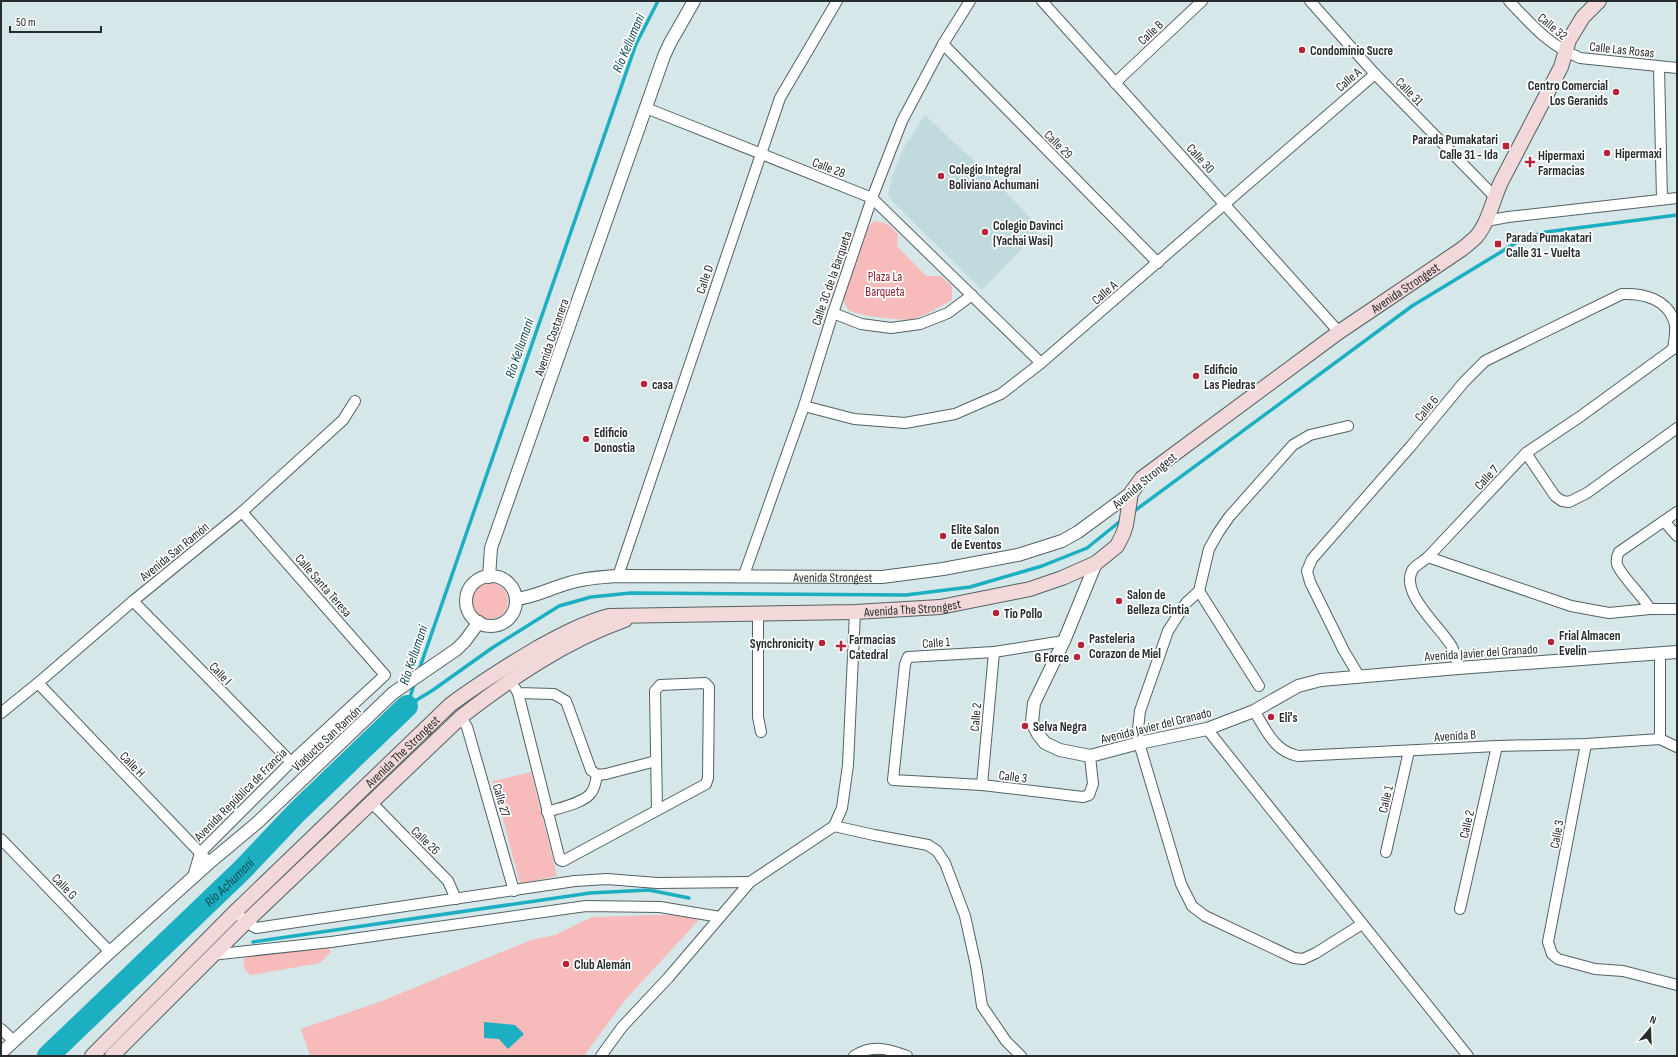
<svg xmlns="http://www.w3.org/2000/svg" width="1678" height="1057" font-family="'Sofia Sans Condensed',sans-serif">
	<style>
		.built { fill: #c1dade }
		.green { fill: #f6bbba }
		.water { fill: #1bafc1 }
		.lines { fill: none; stroke-linecap: round; stroke-linejoin: round }
		.stream { stroke: #1bafc1; stroke-width: 3.5 }
		.river { stroke: #1bafc1; stroke-width: 22 }
		.minor-casing { stroke: #536264; stroke-width: 12 }
		.tertiary-casing { stroke: #536264; stroke-width: 14 }
		.secondary-casing { stroke: #536264; stroke-width: 16 }
		.minor { stroke: #fff; stroke-width: 10 }
		.tertiary { stroke: #fff; stroke-width: 12 }
		.secondary { stroke: #f2d8d8; stroke-width: 14 }
		.poi-dot { fill: #b6243a; stroke: #fff; stroke-width: 1.5 }
		.labels { text-anchor: middle; stroke-width: 3.5; stroke-linejoin: round; paint-order: stroke }
		.street-label { font-size: 13px; fill: #272d2e; stroke: #fff }
		.poi-label { font-size: 13px; font-weight: bold; fill: #272d2e; stroke: #fff; text-anchor: start }
		.park-label { font-size: 13px; fill: #8b1d2c; stroke: #fff }
		.water-label { font-size: 14px; font-style: italic; fill: #114b52; stroke: #fff }
	</style>
	<rect width="100%" height="100%" fill="#d6e7e9"/>
	<path class="built" d="M 925,115 L 992,178 L 1041,229 L 982,290 L 891,200 L 888,194 L 893,174 L 903,149 Z"/>
	<g class="green">
		<path d="M 874,221 C 886,221 890,226 898,234 L 897,246 L 926,276 L 941,276 L 952,286 L 952,300 C 939,307 927,315 913,319 C 902,321 857,316 849,310 C 845,306 844,300 843,296 L 868,228 Z"/>
		<circle cx="490" cy="601" r="18"/>
		<path d="M 531,772 L 557,876 L 520,884 L 493,781 Z"/>
		<path d="M 689,914 L 698,921 L 625,1000 L 584,1056 L 310,1056 L 301,1029 L 382,1001 L 531,940 L 555,935 L 592,917 Z"/>
		<path d="M 328,946 L 331,952 L 320,963 L 251,975 C 241,968 242,960 248,951 Z"/>
	</g>
	<path class="water" d="M 484,1022 L 515,1025 L 524,1034 L 508,1049 L 499,1039 L 484,1038 Z"/>
	<g class="lines">
		<g class="stream">
			<path d="M 1133,512 L 1412,306 L 1524,238 L 1546,232 L 1677,215"/>
			<path d="M 419,670 L 636,44 L 658,1"/>
			<path d="M 407,706 L 433,690 L 492,648 L 559,606 L 591,597 L 631,593 L 906,595 L 970,587 L 1042,566 L 1087,548 L 1123,519"/>
			<path d="M 407,706 L 415,682"/>
			<path d="M 253,942 L 590,893 L 649,890 L 689,898"/>
		</g>
		<path class="river" id="s1" d="M 48,1056 L 242,870 L 297,812 L 407,706"/>
		<g class="minor-casing">
			<g id="minor">
				<path d="M 1042,1 L 1339,332"/>
				<path d="M 1310,1 L 1375,74 L 1494,196"/>
				<path d="M 1509,1 C 1532,25 1548,45 1580,58 L 1677,68"/>
				<path d="M 943,44 L 1158,263"/>
				<path d="M 1659,67 L 1662,199"/>
				<path d="M 1115,83 L 1202,1"/>
				<path d="M 646,108 L 872,198 L 1041,363"/>
				<path d="M 1486,221 L 1508,217 L 1677,198"/>
				<path d="M 833,313 L 861,324 L 891,328 L 920,324 L 948,313 L 972,295"/>
				<path d="M 804,406 L 854,419 L 905,423 L 955,414 L 1001,394 L 1041,363 L 1375,74"/>
				<path d="M 1348,426 L 1310,435 L 1293,445 L 1229,517 L 1218,533 L 1209,549 L 1199,591 L 1186,603 L 1168,631 L 1140,711 L 1138,729 L 1139,743 L 1181,884 L 1192,906 L 1205,916 L 1294,958 L 1303,959 L 1316,953 L 1362,924"/>
				<path d="M 1526,453 L 1555,496 L 1562,501 L 1569,502 L 1587,493 L 1677,428"/>
				<path d="M 1664,521 L 1677,536"/>
				<path d="M 1428,557 L 1571,606 L 1609,613 L 1650,609 L 1677,609"/>
				<path d="M 744,575 L 804,406 L 833,313 L 872,198 L 902,121 L 943,44 L 970,1"/>
				<path d="M 618,576 L 780,98 L 837,1"/>
				<path d="M 1199,591 L 1259,686"/>
				<path d="M 133,601 L 291,762"/>
				<path d="M 1650,609 C 1643,596 1620,575 1617,564 C 1616,560 1617,556 1619,552 L 1677,512"/>
				<path d="M 758,614 L 758,717 L 761,732"/>
				<path d="M 1064,641 L 994,652 L 908,657 L 905,664 L 893,780 L 982,785 L 1083,797 L 1089,795 L 1093,784 L 1090,756"/>
				<path d="M 1660,653 L 1660,739"/>
				<path d="M 1458,668 C 1457,660 1455,653 1452,647 C 1442,628 1398,593 1413,569 C 1416,565 1424,561 1428,557 L 1526,453 L 1581,416 L 1677,346"/>
				<path d="M 1359,676 L 1344,651 L 1310,582 L 1307,571 L 1312,559 L 1411,446 L 1464,382 L 1485,361 L 1622,294 C 1643,293 1667,299 1674,321 C 1677,329 1674,341 1673,349"/>
				<path d="M 38,683 L 205,858"/>
				<path d="M 515,688 L 518,693 L 554,694 L 566,701 L 591,770 L 597,775 L 606,774 L 656,761"/>
				<path d="M 518,693 L 560,860 L 563,861 L 706,784 L 708,778 L 709,687 L 705,683 L 660,685 L 655,691 L 657,810"/>
				<path d="M 1254,711 C 1267,731 1274,751 1298,756 L 1497,746 L 1586,744 L 1660,739 L 1677,747"/>
				<path d="M 1,713 L 38,683 L 133,601 L 242,512 L 343,420 L 355,401"/>
				<path d="M 461,717 L 467,727 L 514,891"/>
				<path d="M 1207,729 L 1468,1056"/>
				<path d="M 1586,744 L 1548,942 L 1552,954 L 1558,959 L 1595,969 L 1623,971 L 1677,985"/>
				<path d="M 982,785 L 994,652"/>
				<path d="M 372,803 L 448,881 L 456,899"/>
				<path d="M 547,812 C 559,808 584,803 591,793 C 595,788 596,781 597,775"/>
				<path d="M 834,826 L 874,835 L 928,845 L 937,851 L 945,863 L 965,916 L 976,966 L 982,1006 L 1006,1041 L 1021,1056"/>
				<path d="M 1,839 L 110,952"/>
				<path d="M 1386,852 L 1409,751"/>
				<path d="M 193,877 L 200,853 L 291,762 L 385,675 L 242,512"/>
				<path d="M 1460,909 L 1497,746"/>
				<path d="M 241,917 L 246,922 L 256,928 L 575,881 L 607,879 L 657,883 L 750,882"/>
				<path d="M 211,955 L 331,942 L 586,906 L 660,907 L 720,917"/>
				<path d="M 1,1029 L 14,1041"/>
				<path d="M 601,1056 L 622,1027 L 668,978 L 750,882 L 834,826 L 842,808 L 848,765 L 855,612"/>
				<path d="M 854,1056 C 872,1044 889,1049 907,1056"/>
			</g>
		</g>
		<g class="tertiary-casing">
			<g id="tertiary">
				<path d="M 1096,563 L 1064,641 L 1034,703 L 1032,722 L 1038,734 L 1045,743 L 1060,750 L 1090,756 L 1139,743 L 1207,729 L 1254,711 L 1298,686 L 1321,680 L 1458,668 L 1677,652"/>
				<circle cx="491" cy="601" r="25"/>
				<path d="M 489,577 L 491,548 L 664,56 L 670,43 L 694,1"/>
				<path id="s2" d="M 516,599 C 535,597 551,588 569,583 C 585,578 601,577 618,576 L 882,577 L 943,569 L 1018,555 L 1062,541 L 1078,532 L 1131,493"/>
				<path d="M 1,1053 L 110,952 L 209,863 L 258,822 L 393,693 L 457,649 L 465,641 L 479,622"/>
			</g>
		</g>
		<g class="secondary-casing">
			<g id="secondary">
				<path id="s3" d="M 92,1056 L 236,911 L 450,705 C 478,684 507,666 537,648 C 561,635 583,623 609,616 L 855,612 L 940,607 L 1030,589 L 1062,578 L 1096,563 L 1117,546 L 1123,534 L 1126,525 L 1131,493 L 1142,478 L 1339,332 L 1462,249 C 1467,245 1472,241 1476,237 C 1489,222 1493,199 1501,182 L 1561,67 L 1569,40 L 1583,17 L 1599,1"/>
				<path d="M 112,1056 L 246,922 L 461,717 C 510,679 565,641 625,620"/>
			</g>
		</g>
		<use href="#minor" class="minor"/>
		<use href="#tertiary" class="tertiary"/>
		<use href="#secondary" class="secondary"/>
	</g>
	<g class="poi-dot">
		<circle cx="1302" cy="50" r="4"/>
		<circle cx="1616" cy="92" r="4"/>
		<rect x="1502" y="142" width="8" height="8" rx="2"/>
		<circle cx="1607" cy="153" r="4"/>
		<path d="M1528 156h4v4h4v4h-4v4h-4v-4h-4v-4h4z"/>
		<circle cx="941" cy="176" r="4"/>
		<circle cx="985" cy="232" r="4"/>
		<rect x="1494" y="240" width="8" height="8" rx="2"/>
		<circle cx="1196" cy="376" r="4"/>
		<circle cx="644" cy="384" r="4"/>
		<circle cx="586" cy="439" r="4"/>
		<circle cx="943" cy="536" r="4"/>
		<circle cx="1119" cy="601" r="4"/>
		<circle cx="996" cy="613" r="4"/>
		<circle cx="1551" cy="642" r="4"/>
		<circle cx="822" cy="643" r="4"/>
		<circle cx="1081" cy="645" r="4"/>
		<path d="M839 640h4v4h4v4h-4v4h-4v-4h-4v-4h4z"/>
		<circle cx="1077" cy="657" r="4"/>
		<circle cx="1271" cy="717" r="4"/>
		<circle cx="1025" cy="726" r="4"/>
		<circle cx="566" cy="964" r="4"/>
	</g>
	<g class="labels">
		<g class="street-label">
			<text transform="translate(1553 26) rotate(40)" y="5">Calle 32</text>
			<text transform="translate(1150 32) rotate(-43)" y="5">Calle B</text>
			<text transform="translate(1622 49) rotate(6)" y="5">Calle Las Rosas</text>
			<text transform="translate(1348 79) rotate(-41)" y="5">Calle A</text>
			<text transform="translate(1410 91) rotate(46)" y="5">Calle 31</text>
			<text transform="translate(1059 144) rotate(45)" y="5">Calle 29</text>
			<text transform="translate(1201 158) rotate(48)" y="5">Calle 30</text>
			<text transform="translate(829 167) rotate(21)" y="5">Calle 28</text>
			<text transform="translate(831 278) rotate(-71)" y="5">Calle 3C de la Barqueta</text>
			<text transform="translate(704 279) rotate(-71)" y="5">Calle D</text>
			<text dy="5" stroke="none"><textPath href="#s3" startOffset="1604">Avenida Strongest</textPath></text>
			<text transform="translate(1104 292) rotate(-41)" y="5">Calle A</text>
			<text transform="translate(551 337) rotate(-71)" y="5">Avenida Costanera</text>
			<text transform="translate(1426 408) rotate(-50)" y="5">Calle 6</text>
			<text transform="translate(1486 477) rotate(-47)" y="5">Calle 7</text>
			<text transform="translate(1144 480) rotate(-40)" y="5">Avenida Strongest</text>
			<text transform="translate(174 551) rotate(-39)" y="5">Avenida San Ramón</text>
			<text dy="5" stroke="none"><textPath href="#s2" startOffset="320">Avenida Strongest</textPath></text>
			<text transform="translate(324 585) rotate(49)" y="5">Calle Santa Teresa</text>
			<text dy="5" stroke="none"><textPath href="#s3" startOffset="988">Avenida The Strongest</textPath></text>
			<text transform="translate(936 642) rotate(-4)" y="5">Calle 1</text>
			<text transform="translate(1481 652) rotate(-4)" y="5">Avenida Javier del Granado</text>
			<text transform="translate(221 673) rotate(46)" y="5">Calle I</text>
			<text transform="translate(975 717) rotate(-85)" y="5">Calle 2</text>
			<text transform="translate(1156 725) rotate(-14)" y="5">Avenida Javier del Granado</text>
			<text transform="translate(1455 735) rotate(-4)" y="5">Avenida B</text>
			<text transform="translate(326 738) rotate(-43)" y="5">Viaducto San Ramón</text>
			<text dy="5" stroke="none"><textPath href="#s3" startOffset="435">Avenida The Strongest</textPath></text>
			<text transform="translate(133 764) rotate(46)" y="5">Calle H</text>
			<text transform="translate(1013 776) rotate(7)" y="5">Calle 3</text>
			<text transform="translate(240 794) rotate(-45)" y="5">Avenida República de Francia</text>
			<text transform="translate(1385 799) rotate(-77)" y="5">Calle 1</text>
			<text transform="translate(502 800) rotate(74)" y="5">Calle 27</text>
			<text transform="translate(1466 824) rotate(-77)" y="5">Calle 2</text>
			<text transform="translate(1556 834) rotate(-79)" y="5">Calle 3</text>
			<text transform="translate(426 840) rotate(44)" y="5">Calle 26</text>
			<text transform="translate(65 886) rotate(46)" y="5">Calle G</text>
		</g>
		<g class="poi-label">
			<text x="1310" y="55">Condominio Sucre</text>
			<text x="1608" y="90" text-anchor="end">Centro Comercial<tspan x="1608" dy="15">Los Geranids</tspan></text>
			<text x="1498" y="144" text-anchor="end">Parada Pumakatari<tspan x="1498" dy="15">Calle 31 - Ida</tspan></text>
			<text x="1615" y="158">Hipermaxi</text>
			<text x="1538" y="160">Hipermaxi<tspan x="1538" dy="15">Farmacias</tspan></text>
			<text x="949" y="174">Colegio Integral<tspan x="949" dy="15">Boliviano Achumani</tspan></text>
			<text x="993" y="230">Colegio Davinci<tspan x="993" dy="15">(Yachai Wasi)</tspan></text>
			<text x="1506" y="242">Parada Pumakatari<tspan x="1506" dy="15">Calle 31 - Vuelta</tspan></text>
			<text x="1204" y="374">Edificio<tspan x="1204" dy="15">Las Piedras</tspan></text>
			<text x="652" y="389">casa</text>
			<text x="594" y="437">Edificio<tspan x="594" dy="15">Donostia</tspan></text>
			<text x="951" y="534">Elite Salon<tspan x="951" dy="15">de Eventos</tspan></text>
			<text x="1127" y="599">Salon de<tspan x="1127" dy="15">Belleza Cintia</tspan></text>
			<text x="1004" y="618">Tio Pollo</text>
			<text x="1559" y="640">Frial Almacen<tspan x="1559" dy="15">Evelin</tspan></text>
			<text x="1089" y="643">Pasteleria<tspan x="1089" dy="15">Corazon de Miel</tspan></text>
			<text x="849" y="644">Farmacias<tspan x="849" dy="15">Catedral</tspan></text>
			<text x="814" y="648" text-anchor="end">Synchronicity</text>
			<text x="1069" y="662" text-anchor="end">G Force</text>
			<text x="1279" y="722">Eli's</text>
			<text x="1033" y="731">Selva Negra</text>
			<text x="574" y="969">Club Alemán</text>
		</g>
		<g class="park-label">
			<text x="885" y="281">Plaza La<tspan x="885" dy="15">Barqueta</tspan></text>
		</g>
		<g class="water-label">
			<text transform="translate(628 43) rotate(-67)" y="5">Río Kellumani</text>
			<text transform="translate(519 348) rotate(-71)" y="5">Río Kellumani</text>
			<text transform="translate(413 655) rotate(-71)" y="5">Río Kellumani</text>
			<text dy="5" stroke="none"><textPath href="#s1" startOffset="251">Río Achumani</textPath></text>
		</g>
	</g>
	<rect width="1678" height="1057" fill="none" stroke="#272d2e" stroke-width="4"/>
	<g transform="translate(1650 1029) rotate(19)" stroke="#ffffff" stroke-width="3" paint-order="stroke">
	<path d="M0-3L7 15L0 10L-7 15Z" fill="#272d2e"/>
	<text y="-6" font-size="11" font-weight="bold" text-anchor="middle" fill="#272d2e">N</text>
	</g>
	<path d="M10 26v6h91v-6" fill="none" stroke="#272d2e" stroke-width="2"/>
	<text x="16" y="26" font-size="12" fill="#272d2e" stroke="#ffffff" stroke-width="3" paint-order="stroke">50 m</text>
</svg>
